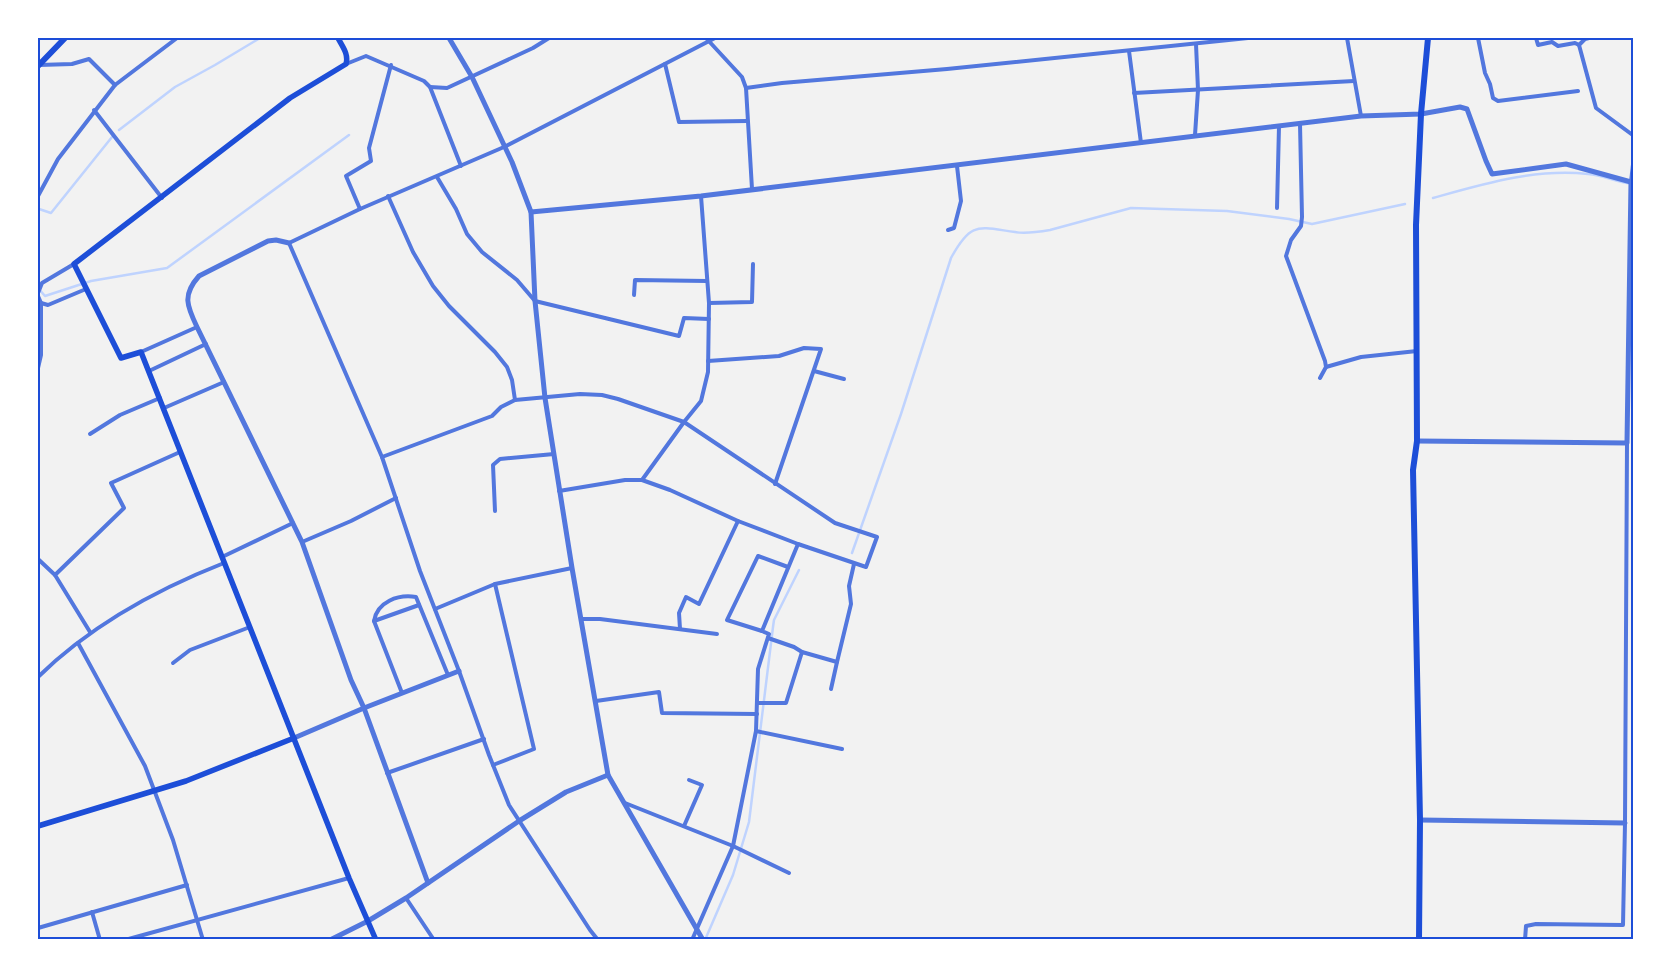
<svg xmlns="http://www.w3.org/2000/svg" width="1671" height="977" font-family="Mulish,sans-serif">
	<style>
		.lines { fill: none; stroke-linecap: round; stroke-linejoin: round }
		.stream { stroke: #bfd3fe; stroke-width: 2.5 }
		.minor { stroke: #5277de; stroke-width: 4 }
		.tertiary { stroke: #5277de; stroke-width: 5 }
		.secondary { stroke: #1d4ed8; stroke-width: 5.5 }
		.primary { stroke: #1d4ed8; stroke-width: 6 }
		.trunk { stroke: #1d4ed8; stroke-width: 6 }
		.neatline { fill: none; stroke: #1d4ed8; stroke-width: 2 }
	</style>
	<rect width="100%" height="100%" fill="#f2f2f2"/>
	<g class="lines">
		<g class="stream">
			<path d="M 119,130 L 175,87 L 215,65 L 260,38"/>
			<path d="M 1433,198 C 1483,184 1536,168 1588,174 C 1604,175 1618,183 1634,184"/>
			<path d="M 39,209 L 51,213 L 112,137"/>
			<path d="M 38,288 L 45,296 L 91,281 L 167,268 L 349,135"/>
			<path d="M 852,553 L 901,414 L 951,258 C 971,221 978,227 1015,232 C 1026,234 1038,232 1050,230 L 1131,208 L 1227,211 L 1289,219 L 1312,224 L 1405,204"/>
			<path d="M 705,940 L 733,875 L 749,822 L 773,627 L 774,620 L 799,570"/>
		</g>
		<g class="minor">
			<path d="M 706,38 L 742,77 L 746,88 L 752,189"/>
			<path d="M 1347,38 L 1361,116"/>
			<path d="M 1478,38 L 1485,73 L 1490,84 L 1493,98 L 1498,101 L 1578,91"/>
			<path d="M 1536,38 L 1538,45 L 1552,42 L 1558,46 L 1575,43 L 1579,45"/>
			<path d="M 1589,38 L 1585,39 L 1579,45 L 1596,108 L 1634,136"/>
			<path d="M 1129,51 L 1141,143"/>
			<path d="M 346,64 L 366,56 L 424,81 L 430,87 L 461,166"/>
			<path d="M 665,64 L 679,122 L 747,121"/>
			<path d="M 39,65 L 72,64 L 89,59 L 115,85"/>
			<path d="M 430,87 L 447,88 L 533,48 L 549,38"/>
			<path d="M 746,88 L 782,83 L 947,69 L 1248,38"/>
			<path d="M 1134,93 L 1354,81"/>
			<path d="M 94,110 L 162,198"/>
			<path d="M 1300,124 L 1302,217 L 1301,226 L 1291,240 L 1286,256 L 1325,361 L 1326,367 L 1320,378"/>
			<path d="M 1195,135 L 1198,90 L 1196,44"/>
			<path d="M 437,177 L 456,209 L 467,234 L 482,252 L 517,280 L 535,301 L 679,336 L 684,318 L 709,319"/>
			<path d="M 1631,182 L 1634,156"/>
			<path d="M 38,196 L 58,159 L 115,85 L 177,38"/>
			<path d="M 388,196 L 413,252 L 433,286 L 449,306 L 495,352 L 507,367 L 512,380 L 515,400"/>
			<path d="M 1277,208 L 1279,126"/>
			<path d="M 360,209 L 346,176 L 371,161 L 369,148 L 391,65"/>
			<path d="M 948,230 L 954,228 L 961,201 L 957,166"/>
			<path d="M 38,293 L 42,283 L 74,264"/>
			<path d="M 634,295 L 635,280 L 707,281"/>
			<path d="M 38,296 L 41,303 L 41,355 L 38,368"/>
			<path d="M 41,303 L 48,305 L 86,289"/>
			<path d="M 709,303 L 752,302 L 753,264"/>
			<path d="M 141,352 L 197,327"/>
			<path d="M 708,361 L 779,356 L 804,348 L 821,349 L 775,484"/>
			<path d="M 1326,367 L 1361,357 L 1417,351"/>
			<path d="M 149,371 L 206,344"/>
			<path d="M 814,371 L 844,379"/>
			<path d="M 164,408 L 224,382"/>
			<path d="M 90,434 L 120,415 L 160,398"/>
			<path d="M 382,457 L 492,416 L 501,407 L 515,400 L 580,394 L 602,395 L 618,399 L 684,422 L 835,523 L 877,537 L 866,567 L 798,544 L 738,521 L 670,490 L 642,480 L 625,480 L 559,491"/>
			<path d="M 642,480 L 684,422 L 701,401 L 708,372 L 709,303 L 701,196"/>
			<path d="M 495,511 L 493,465 L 500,459 L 554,454"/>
			<path d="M 302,542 L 351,521 L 396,498"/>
			<path d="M 222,557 L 293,523"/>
			<path d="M 38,559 L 55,575"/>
			<path d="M 435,609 L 495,584 L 572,568"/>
			<path d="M 582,619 L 600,619 L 717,634"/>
			<path d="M 374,621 L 419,605"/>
			<path d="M 680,629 L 679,613 L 686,597 L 699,604 L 738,521"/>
			<path d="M 762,631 L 727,620 L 758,556 L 788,567"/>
			<path d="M 90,632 L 55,575 L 124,508 L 111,483 L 180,452"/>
			<path d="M 768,638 L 794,647 L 802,652"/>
			<path d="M 78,643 L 145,766 L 173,840 L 203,940"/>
			<path d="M 173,663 L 190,650 L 250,627"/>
			<path d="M 38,677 C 91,625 155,590 224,563"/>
			<path d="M 831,689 L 837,662"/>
			<path d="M 402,693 L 374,621 C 377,602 398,594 416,597 L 448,675"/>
			<path d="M 596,701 L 659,692 L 662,713 L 757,714"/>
			<path d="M 757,703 L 786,703 L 802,652 L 837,662 L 851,604 L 849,586 L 854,564"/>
			<path d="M 756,731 L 842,749"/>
			<path d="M 493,765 L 534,749 L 495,584"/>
			<path d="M 387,773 L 484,739"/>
			<path d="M 625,803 L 733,846 L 789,873"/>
			<path d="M 684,826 L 702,785 L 689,780"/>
			<path d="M 406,898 L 434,940"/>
			<path d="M 92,912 L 100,940"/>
			<path d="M 38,928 L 187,885"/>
			<path d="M 125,940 L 349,878"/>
			<path d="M 598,940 L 590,930 L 509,805 L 489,755 L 459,671 L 420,571 L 382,457 L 289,243 L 360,209 L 504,147 L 715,38"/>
			<path d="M 692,940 L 733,846 L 756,731 L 758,669 L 769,634 L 762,631 L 798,544"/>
			<path d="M 1525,940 L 1526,926 L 1536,924 L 1623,925 L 1625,823 L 1627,443"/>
		</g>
		<g class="tertiary">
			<path d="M 449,38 L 472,77 L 512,162 L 531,212 L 535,301 L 545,398 L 572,568 L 608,775 L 703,940"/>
			<path d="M 531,212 L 701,196 L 1361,116 L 1421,114 L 1460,107 L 1467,109 L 1486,161 L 1492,174 L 1566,164 L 1631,182 L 1627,443 L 1417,441"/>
			<path d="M 289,243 L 276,240 L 268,241 L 199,276 C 182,295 187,306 197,327 L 302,542 L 351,680 L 364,708 L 428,883"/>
			<path d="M 294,738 L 364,708 L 459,671"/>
			<path d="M 1420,820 L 1625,823"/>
			<path d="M 330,940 L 368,921 L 406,898 L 519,821 L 566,792 L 608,775"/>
		</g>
		<g class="secondary">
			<path d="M 338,38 C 342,46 349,54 346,64 L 290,98 L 74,264 L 121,358 L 141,352 L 349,878 L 376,940"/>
			<path d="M 38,826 L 186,781 L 294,738"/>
		</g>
		<path class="primary" d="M 38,66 L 65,38"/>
		<path class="trunk" d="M 1419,940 L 1420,820 L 1413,470 L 1417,441 L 1416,225 L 1421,114 L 1428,38"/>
	</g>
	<rect width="1671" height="977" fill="none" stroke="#ffffff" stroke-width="78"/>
	<rect x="39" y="39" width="1593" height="899" class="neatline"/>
</svg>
